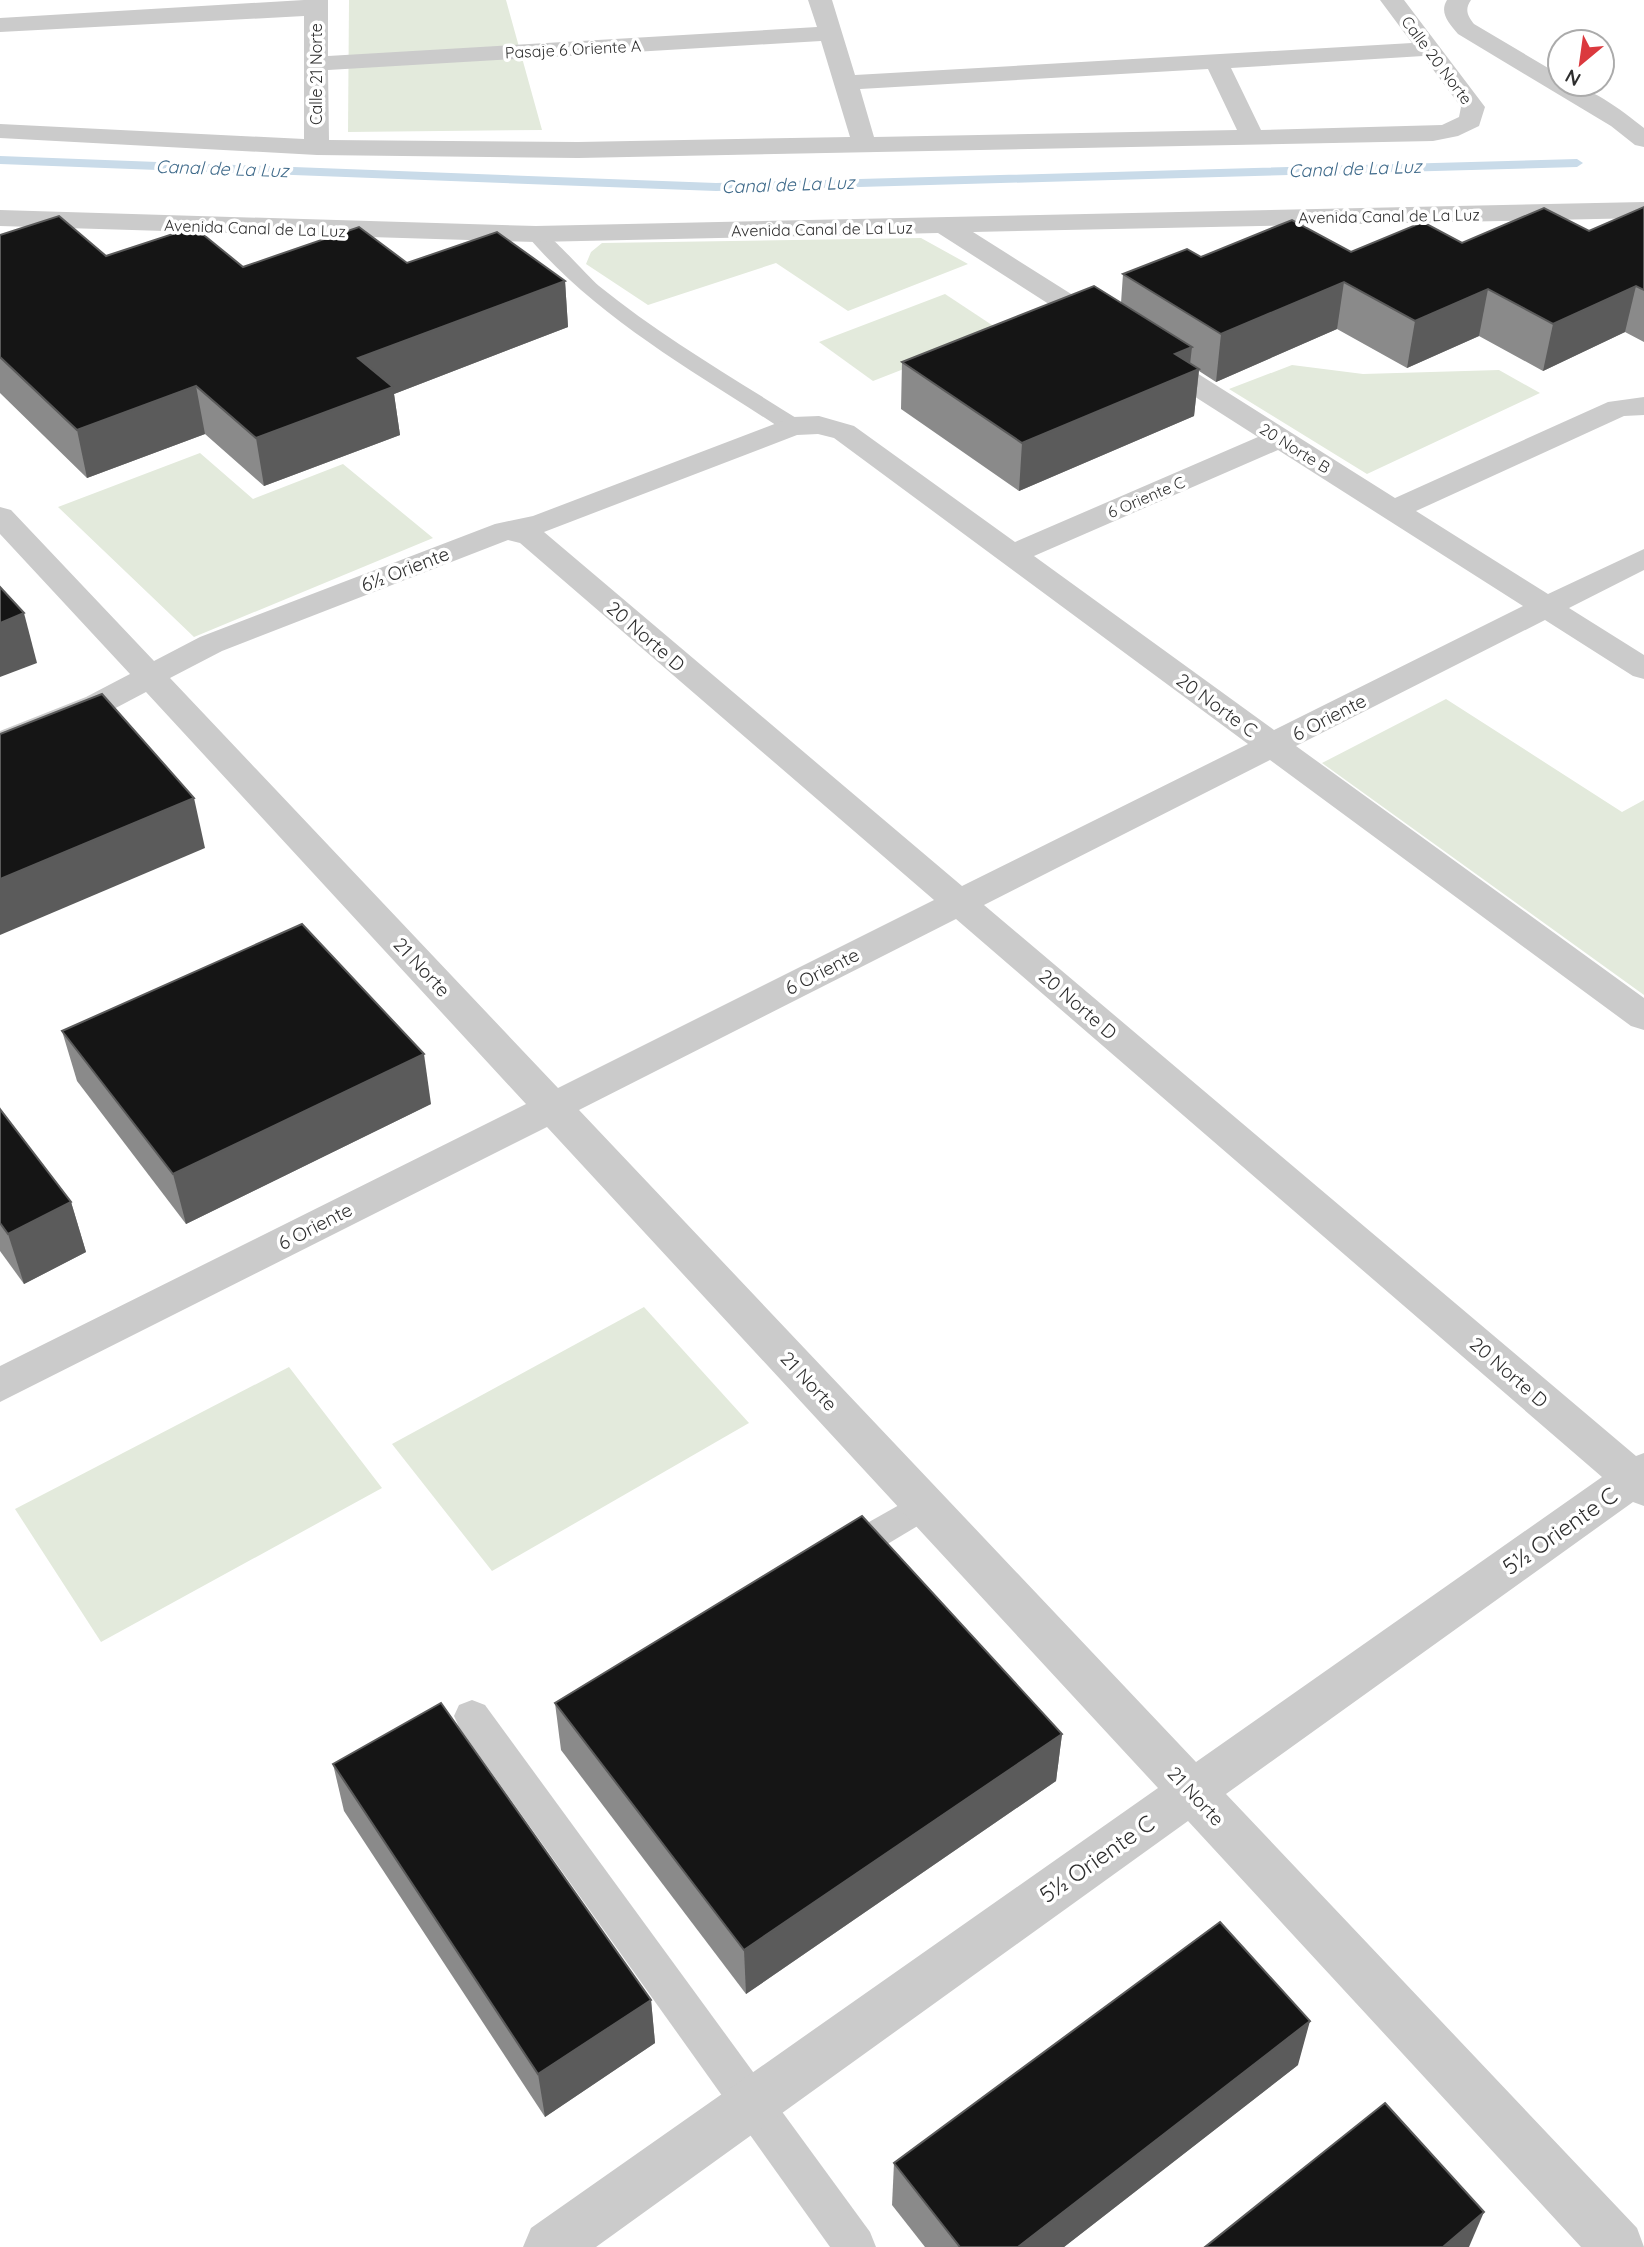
<svg xmlns="http://www.w3.org/2000/svg" width="1644" height="2247" font-family="Quicksand,sans-serif">
	<style>
		.green { fill: #e3eadc }
		.lines { fill: none; stroke-linecap: round; stroke-linejoin: round }
		.stream { fill: #c9dbe9; fill-rule: evenodd }
		.lane { fill: #cbcbcb; fill-rule: evenodd }
		.street { fill: #cbcbcb; fill-rule: evenodd }
		.wall { fill: #8a8a8a }
		.shaded-wall { fill: #5b5b5b }
		.building { fill: #151515; stroke: #5b5b5b; stroke-width: 2 }
		.labels { text-anchor: middle; stroke-width: 7; stroke-linejoin: round; paint-order: stroke }
		.far-street-label { font-size: 16px; fill: #2e2e2e; stroke: #fff }
		.far-water-label { font-size: 18px; font-style: italic; fill: #406b8b; stroke: #fff }
		.street-label { font-size: 19px; fill: #2e2e2e; stroke: #fff }
		.near-street-label { font-size: 23px; fill: #2e2e2e; stroke: #fff }
	</style>
	<rect width="100%" height="100%" fill="#fff"/>
	<g class="green">
		<path d="M 349,0 L 506,0 L 542,130 L 348,132 Z"/>
		<path d="M 921,238 L 968,264 L 848,311 L 776,263 L 648,305 L 586,264 L 591,252 L 602,243 Z"/>
		<path d="M 945,294 L 1001,331 L 873,381 L 819,342 Z"/>
		<path d="M 1292,365 L 1363,374 L 1499,370 L 1540,393 L 1367,474 L 1229,389 Z"/>
		<path d="M 200,453 L 253,499 L 343,464 L 433,538 L 194,637 L 58,507 Z"/>
		<path d="M 1446,699 L 1622,812 L 1644,800 L 1644,995 L 1322,763 Z"/>
		<path d="M 644,1307 L 749,1423 L 492,1571 L 392,1444 Z"/>
		<path d="M 289,1367 L 382,1488 L 101,1642 L 15,1509 Z"/>
	</g>
	<g class="lines">
		<path class="stream" d="M 0,156 L 716,183 L 1577,159 L 1583,163 L 1577,167 L 716,191 L 0,164 Z"/>
		<g class="lane">
			<path d="M 536,228 C 549,231 585,274 599,286 C 662,337 733,378 801,421 L 804,426 L 801,431 L 785,431 C 695,372 600,320 529,238 L 526,234 L 529,230 Z"/>
			<path d="M 924,1491 L 936,1495 L 941,1505 L 936,1515 L 854,1564 L 842,1568 L 830,1564 L 825,1554 L 830,1544 Z"/>
			<path d="M 472,1700 L 485,1705 L 870,2232 L 876,2247 L 830,2247 L 459,1727 L 454,1716 L 459,1705 Z"/>
		</g>
		<g class="street">
			<path d="M 304,0 L 328,0 L 328,56 L 817,27 L 808,0 L 832,0 L 855,75 L 1412,43 L 1380,0 L 1404,0 L 1485,107 L 1479,126 L 1458,136 L 1433,141 L 578,158 L 317,155 L 0,138 L 0,124 L 304,139 L 304,16 L 0,32 L 0,18 ZM 821,41 L 850,137 L 578,142 L 329,140 L 328,70 ZM 1423,56 L 1461,107 L 1459,117 L 1442,125 L 1261,130 L 1231,68 ZM 1208,69 L 1237,130 L 874,137 L 860,89 Z"/>
			<path d="M 1447,0 L 1471,0 C 1464,10 1468,16 1474,24 L 1560,75 L 1560,84 C 1589,84 1621,110 1644,128 L 1644,147 L 1635,145 L 1611,126 L 1458,34 C 1449,23 1439,13 1447,0 Z"/>
			<path d="M 1644,202 L 1644,218 L 973,232 L 1114,321 L 1118,327 L 1114,333 L 1094,333 L 938,233 L 536,242 L 0,226 L 0,210 L 536,226 Z"/>
			<path d="M 1152,349 L 1162,351 L 1395,498 L 1608,402 L 1644,397 L 1644,415 L 1624,416 L 1416,511 L 1548,594 L 1644,549 L 1644,570 L 1569,608 L 1644,655 L 1644,679 L 1633,676 L 1545,620 L 1296,746 L 1644,998 L 1644,1030 L 1631,1026 L 1270,760 L 984,905 L 1636,1456 L 1644,1453 L 1644,1506 L 1633,1502 L 1226,1794 L 1637,2228 L 1644,2247 L 1581,2247 L 1188,1821 L 596,2247 L 523,2247 L 531,2228 L 1158,1788 L 547,1127 L 0,1402 L 0,1366 L 526,1104 L 146,692 L 110,711 L 0,753 L 0,731 L 86,697 L 130,674 L 0,534 L 0,507 L 11,510 L 154,661 L 200,637 L 495,524 L 533,516 L 793,417 L 819,416 L 854,426 L 1015,542 L 1258,437 L 1142,363 L 1138,357 L 1142,351 ZM 818,434 L 834,438 L 1248,744 L 962,886 L 544,532 L 797,435 ZM 1278,450 L 1523,606 L 1274,730 L 1034,556 ZM 508,540 L 520,543 L 934,900 L 558,1088 L 170,678 L 222,651 ZM 956,919 L 1602,1477 L 1196,1762 L 579,1110 Z"/>
		</g>
	</g>
	<g class="wall">
		<path d="M 1644,207 L 1644,342 L 1625,332 L 1543,371 L 1479,336 L 1407,368 L 1337,329 L 1216,382 L 1199,371 L 1194,416 L 1019,491 L 901,409 L 902,362 L 1121,303 L 1123,274 L 1201,257 L 1351,252 L 1589,231 Z"/>
		<path d="M 0,235 L 106,256 L 243,267 L 565,281 L 568,327 L 394,394 L 400,435 L 264,486 L 205,434 L 87,478 L 0,393 Z"/>
		<path d="M 62,1031 L 431,1104 L 186,1224 L 77,1081 Z"/>
		<path d="M 0,1109 L 71,1202 L 86,1252 L 24,1284 L 0,1251 Z"/>
		<path d="M 555,1703 L 1062,1734 L 1056,1781 L 746,1994 L 561,1750 Z"/>
		<path d="M 333,1764 L 651,2000 L 655,2043 L 545,2117 L 344,1811 Z"/>
		<path d="M 1298,2065 L 1064,2247 L 925,2247 L 892,2205 L 894,2163 Z"/>
	</g>
	<g class="shaded-wall">
		<path d="M 565,281 L 568,327 L 394,394 L 400,435 L 264,486 L 256,438 L 358,358 Z"/>
		<path d="M 1344,282 L 1337,329 L 1216,382 L 1221,334 Z"/>
		<path d="M 1636,286 L 1625,332 L 1543,371 L 1553,324 Z"/>
		<path d="M 1488,289 L 1479,336 L 1407,368 L 1415,321 Z"/>
		<path d="M 1192,347 L 1189,373 L 1199,369 L 1194,416 L 1019,491 L 1022,443 L 1175,354 Z"/>
		<path d="M 196,386 L 205,434 L 87,478 L 77,430 Z"/>
		<path d="M 24,613 L 37,663 L 0,677 L 0,623 Z"/>
		<path d="M 194,798 L 205,848 L 0,935 L 0,879 Z"/>
		<path d="M 424,1054 L 431,1104 L 186,1224 L 173,1174 Z"/>
		<path d="M 71,1202 L 86,1252 L 24,1284 L 8,1234 Z"/>
		<path d="M 1062,1734 L 1056,1781 L 746,1994 L 744,1950 Z"/>
		<path d="M 651,2000 L 655,2043 L 545,2117 L 538,2074 Z"/>
		<path d="M 1310,2021 L 1298,2065 L 1064,2247 L 1018,2247 Z"/>
		<path d="M 1484,2212 L 1469,2247 L 1443,2247 Z"/>
	</g>
	<g class="building">
		<path d="M 1644,207 L 1644,290 L 1636,286 L 1553,324 L 1488,289 L 1415,321 L 1344,282 L 1221,334 L 1123,274 L 1187,249 L 1201,257 L 1292,220 L 1351,252 L 1423,222 L 1462,243 L 1544,208 L 1589,231 Z"/>
		<path d="M 59,216 L 106,256 L 194,227 L 243,267 L 359,227 L 407,263 L 497,232 L 565,281 L 358,358 L 393,387 L 256,438 L 196,386 L 77,430 L 0,357 L 0,235 Z"/>
		<path d="M 1094,286 L 1192,347 L 1175,354 L 1199,369 L 1022,443 L 902,362 Z"/>
		<path d="M 0,587 L 24,613 L 0,623 Z"/>
		<path d="M 102,694 L 194,798 L 0,879 L 0,734 Z"/>
		<path d="M 302,924 L 424,1054 L 173,1174 L 62,1031 Z"/>
		<path d="M 0,1109 L 71,1202 L 8,1234 L 0,1223 Z"/>
		<path d="M 862,1516 L 1062,1734 L 744,1950 L 555,1703 Z"/>
		<path d="M 441,1703 L 651,2000 L 538,2074 L 333,1764 Z"/>
		<path d="M 1220,1922 L 1310,2021 L 1018,2247 L 960,2247 L 894,2163 Z"/>
		<path d="M 1385,2103 L 1484,2212 L 1443,2247 L 1205,2247 Z"/>
	</g>
	<g class="labels">
		<g class="far-street-label">
			<text transform="translate(573 49) rotate(-3)" y="6">Pasaje 6 Oriente A</text>
			<text transform="translate(1437 60) rotate(53)" y="6">Calle 20 Norte</text>
			<text transform="translate(316 74) rotate(-90)" y="6">Calle 21 Norte</text>
			<text transform="translate(1389 216) rotate(-1)" y="6">Avenida Canal de La Luz</text>
			<text transform="translate(255 228) rotate(2)" y="6">Avenida Canal de La Luz</text>
			<text transform="translate(822 229) rotate(-1)" y="6">Avenida Canal de La Luz</text>
			<text transform="translate(1295 448) rotate(32)" y="6">20 Norte B</text>
			<text transform="translate(1146 497) rotate(-23)" y="6">6 Oriente C</text>
		</g>
		<g class="far-water-label">
			<text transform="translate(222 169) rotate(2)" y="6">Canal de La Luz</text>
			<text transform="translate(1355 169) rotate(-2)" y="6">Canal de La Luz</text>
			<text transform="translate(788 185) rotate(-2)" y="6">Canal de La Luz</text>
		</g>
		<g class="street-label">
			<text transform="translate(405 569) rotate(-21)" y="7">6½ Oriente</text>
			<text transform="translate(646 636) rotate(41)" y="7">20 Norte D</text>
			<text transform="translate(1217 705) rotate(36)" y="7">20 Norte C</text>
			<text transform="translate(1329 717) rotate(-27)" y="7">6 Oriente</text>
			<text transform="translate(422 967) rotate(47)" y="7">21 Norte</text>
			<text transform="translate(822 971) rotate(-27)" y="7">6 Oriente</text>
			<text transform="translate(1078 1004) rotate(41)" y="7">20 Norte D</text>
			<text transform="translate(315 1226) rotate(-27)" y="7">6 Oriente</text>
			<text transform="translate(1509 1372) rotate(41)" y="7">20 Norte D</text>
			<text transform="translate(809 1381) rotate(47)" y="7">21 Norte</text>
			<text transform="translate(1196 1796) rotate(47)" y="7">21 Norte</text>
		</g>
		<g class="near-street-label">
			<text transform="translate(1560 1531) rotate(-35)" y="8">5½ Oriente C</text>
			<text transform="translate(1097 1859) rotate(-35)" y="8">5½ Oriente C</text>
		</g>
	</g>
	<g transform="translate(1581 63) rotate(209)"><circle r="33" fill="#ffffff" stroke="#ababab" stroke-width="2"/>
	<path d="M0-5L12 26L0 18L-12 26Z" fill="#db393e"/>
	<text y="-10" font-size="19" font-weight="bold" text-anchor="middle" fill="#2e2e2e">N</text>
	</g>
</svg>
